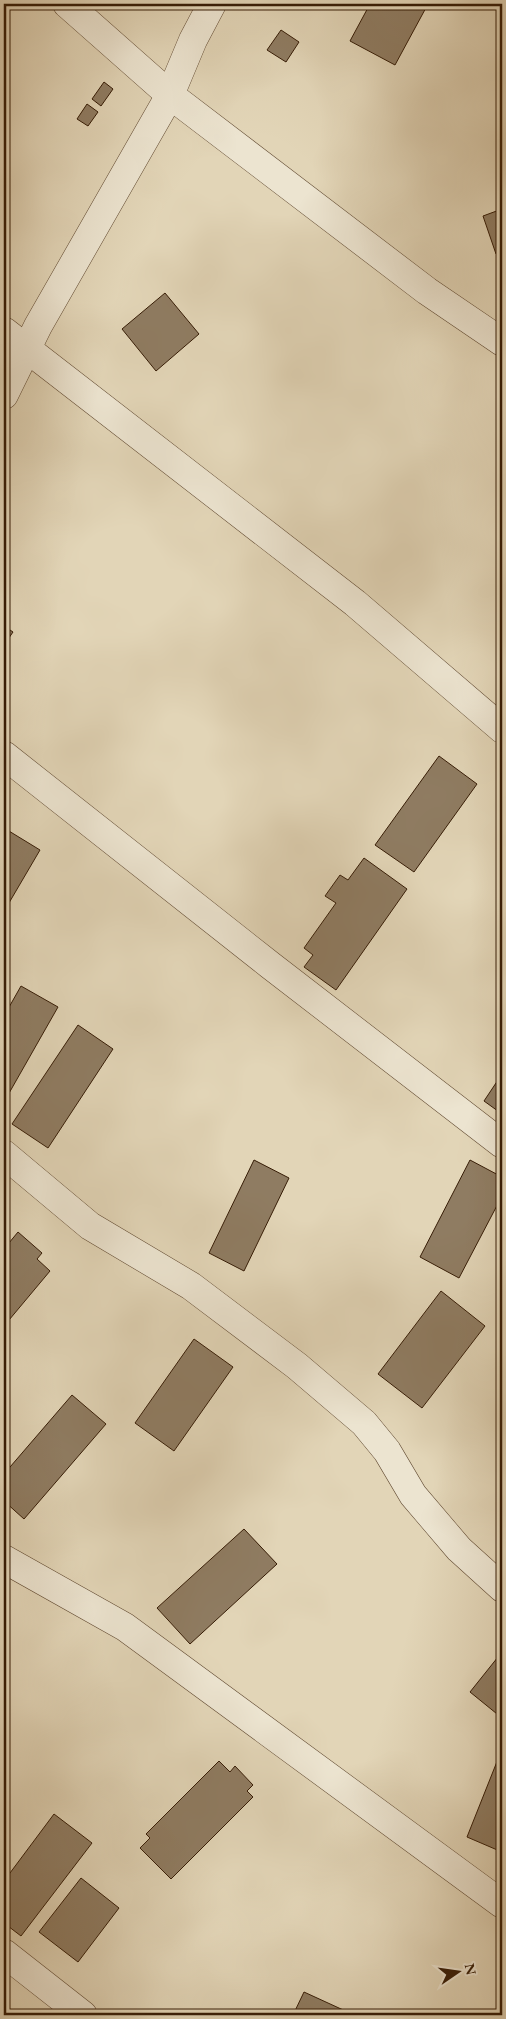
<svg xmlns="http://www.w3.org/2000/svg" width="506" height="2019" font-family="'EB Garamond',serif">
	<style>
		.building { fill: #8f7c62; stroke: #361c06 }
		.lines { fill: none; stroke-linecap: round; stroke-linejoin: round }
		.minor-casing { stroke: #614a32; stroke-width: 29 }
		.minor { stroke: #ece4d0; stroke-width: 28 }
	</style>
	<rect width="100%" height="100%" fill="#e2d5b7"/>
	<filter id="stains"><feTurbulence type="fractalNoise" baseFrequency=".004" numOctaves="4"/><feColorMatrix values="0 0 0 0 .2 0 0 0 0 .09 0 0 0 0 .02 0 0 0 .5 -.17"/></filter>
	<radialGradient id="worn" r=".72"><stop offset=".6" stop-color="#630" stop-opacity="0"/><stop offset="1" stop-color="#630" stop-opacity=".3"/></radialGradient>
	<g class="building">
		<path d="M 370,4 L 428,4 L 395,65 L 350,41 Z"/>
		<path d="M 281,30 L 299,42 L 286,62 L 267,50 Z"/>
		<path d="M 104,82 L 113,89 L 101,106 L 92,99 Z"/>
		<path d="M 87,104 L 98,112 L 88,126 L 77,119 Z"/>
		<path d="M 502,209 L 502,252 L 496,254 L 483,216 Z"/>
		<path d="M 165,293 L 199,334 L 156,371 L 122,329 Z"/>
		<path d="M 4,626 L 13,632 L 4,645 Z"/>
		<path d="M 439,756 L 477,784 L 414,872 L 375,845 Z"/>
		<path d="M 4,828 L 40,850 L 6,908 L 4,906 Z"/>
		<path d="M 364,858 L 407,889 L 336,990 L 304,967 L 313,955 L 304,948 L 336,903 L 325,896 L 340,875 L 348,880 Z"/>
		<path d="M 21,986 L 58,1007 L 4,1102 L 4,1016 Z"/>
		<path d="M 78,1025 L 113,1049 L 48,1148 L 12,1124 Z"/>
		<path d="M 502,1074 L 502,1114 L 484,1101 Z"/>
		<path d="M 254,1160 L 289,1178 L 244,1271 L 209,1253 Z"/>
		<path d="M 470,1160 L 502,1177 L 502,1196 L 459,1278 L 420,1257 Z"/>
		<path d="M 18,1232 L 42,1253 L 37,1259 L 50,1271 L 4,1326 L 4,1249 Z"/>
		<path d="M 441,1291 L 485,1326 L 422,1408 L 378,1374 Z"/>
		<path d="M 194,1339 L 233,1367 L 174,1451 L 135,1423 Z"/>
		<path d="M 72,1395 L 106,1424 L 24,1519 L 4,1501 L 4,1474 Z"/>
		<path d="M 244,1529 L 277,1564 L 190,1644 L 157,1608 Z"/>
		<path d="M 502,1652 L 502,1718 L 470,1692 Z"/>
		<path d="M 502,1749 L 502,1852 L 467,1837 Z"/>
		<path d="M 219,1761 L 230,1772 L 235,1766 L 253,1785 L 247,1791 L 253,1797 L 171,1879 L 140,1848 L 150,1838 L 146,1834 Z"/>
		<path d="M 54,1814 L 92,1843 L 21,1936 L 4,1923 L 4,1881 Z"/>
		<path d="M 81,1878 L 119,1908 L 78,1962 L 39,1932 Z"/>
		<path d="M 304,1992 L 352,2014 L 352,2015 L 293,2015 Z"/>
	</g>
	<g class="lines">
		<g class="minor-casing">
			<g id="minor">
				<path d="M 67,4 L 170,95 L 427,291 L 502,342"/>
				<path d="M 4,331 L 355,603 L 502,729"/>
				<path d="M 4,395 L 38,326 L 170,95 L 193,40 L 212,4"/>
				<path d="M 4,755 L 270,965 L 502,1144"/>
				<path d="M 4,1154 L 90,1226 L 191,1286 L 297,1366 L 364,1423 L 387,1451 L 413,1495 L 459,1549 L 502,1588"/>
				<path d="M 4,1559 L 125,1627 L 502,1904"/>
				<path d="M 4,1953 L 83,2015"/>
			</g>
		</g>
		<use href="#minor" class="minor"/>
	</g>
	<rect width="506" height="2019" fill="none" stroke="#e2d5b7" stroke-width="20"/>
	<rect x="5" y="5" width="496" height="2009" fill="none" stroke="#361c06" stroke-width="2.5"/>
	<rect x="10" y="10" width="486" height="1999" fill="none" stroke="#361c06"/>
	<g transform="translate(458 1972) rotate(77)" stroke="#ece4d0" stroke-width="4" paint-order="stroke">
	<path d="M0-4L9 19L0 12L-9 19Z" fill="#361c06"/>
	<text y="-8" font-size="14" font-weight="bold" text-anchor="middle" fill="#361c06">N</text>
	</g>
	<rect width="100%" height="100%" filter="url(#stains)"/>
	<rect width="100%" height="100%" fill="url(#worn)"/>
</svg>
